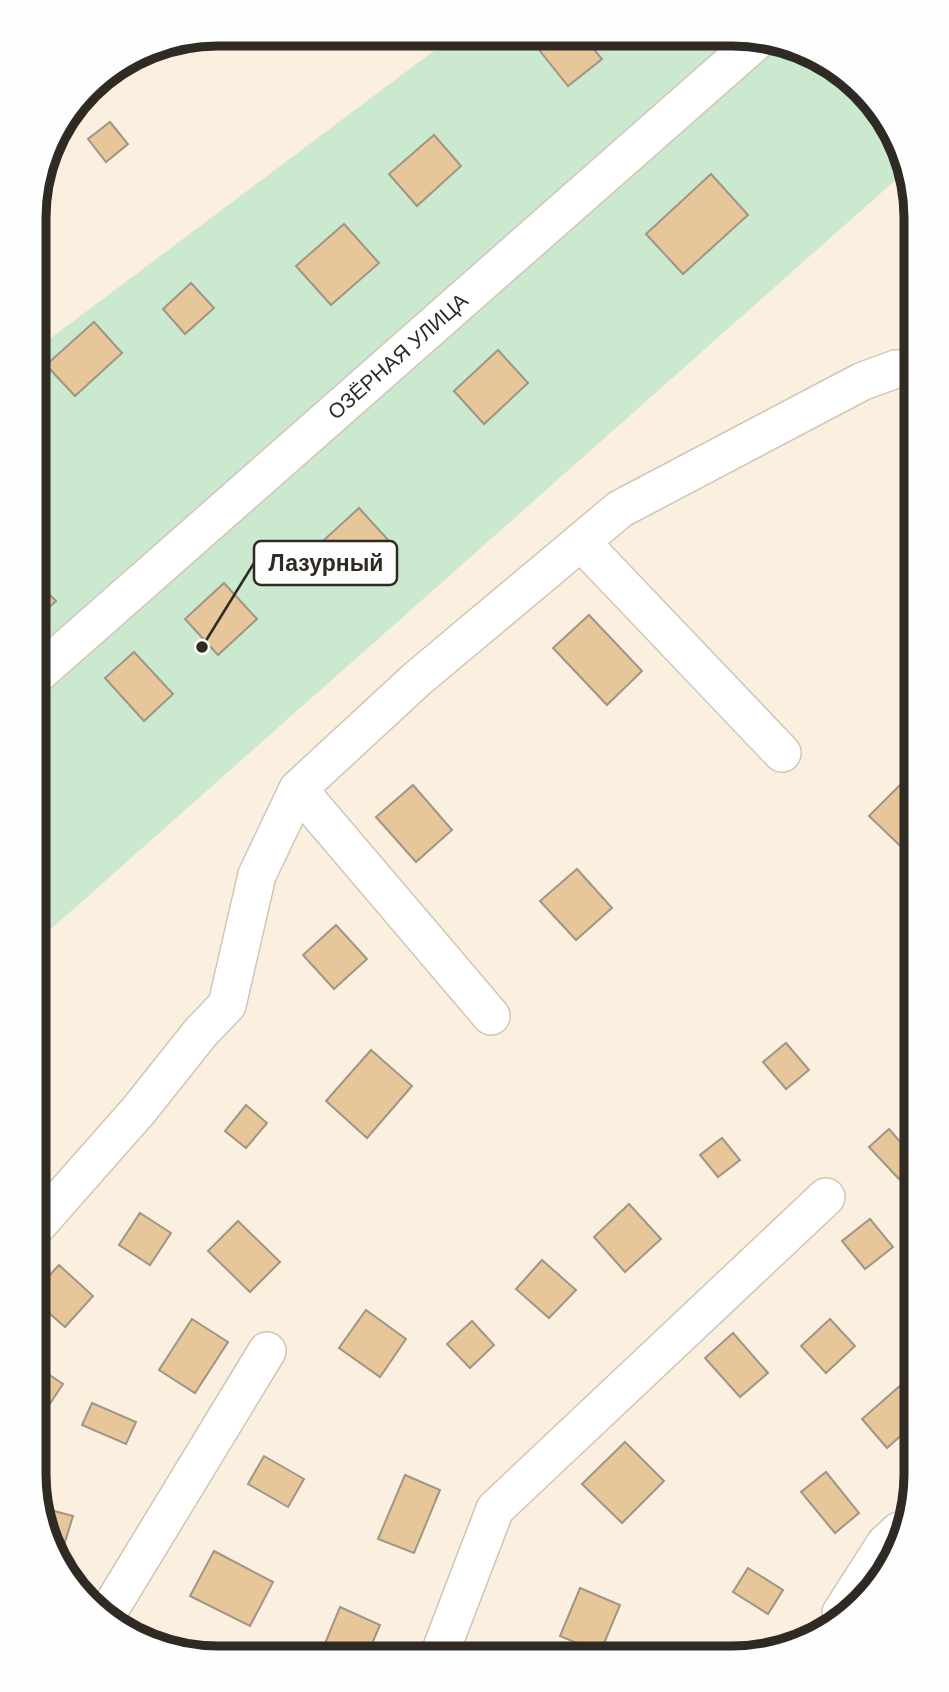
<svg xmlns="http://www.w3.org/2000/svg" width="949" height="1692" font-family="Arial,sans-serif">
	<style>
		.green { fill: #cae9cf }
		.building { fill: #e7c79a; stroke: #a09586; stroke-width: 2 }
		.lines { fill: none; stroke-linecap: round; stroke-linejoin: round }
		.minor-casing { stroke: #d1c5b6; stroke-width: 40 }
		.minor { stroke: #fff; stroke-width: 37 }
		.labels { text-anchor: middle; stroke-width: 7; stroke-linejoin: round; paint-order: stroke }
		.street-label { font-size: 21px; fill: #2f2a24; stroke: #fefefe }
		.rim { fill: none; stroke: #2f2a24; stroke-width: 9 }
		.leader { fill: none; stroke: #2f2a24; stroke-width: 2.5 }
		.callout-dot { fill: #2f2a24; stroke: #fefefe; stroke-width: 2.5 }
		.callout { fill: #fefefe; stroke: #2f2a24; stroke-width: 2.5 }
		.callout-label { font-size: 23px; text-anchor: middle; font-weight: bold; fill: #2f2a24 }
	</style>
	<rect width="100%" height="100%" fill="#fbefdf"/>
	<path class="green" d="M 455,35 L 767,37 L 853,79 L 906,158 L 908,169 L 34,944 L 35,350 Z"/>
	<g class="building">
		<path d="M 560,35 L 583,36 L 602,59 L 568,86 L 540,51 Z"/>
		<path d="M 110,122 L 128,144 L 106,162 L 88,139 Z"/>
		<path d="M 434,135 L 461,166 L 417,206 L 389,174 Z"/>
		<path d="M 711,174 L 748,215 L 683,274 L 646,234 Z"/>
		<path d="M 344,224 L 379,263 L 331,305 L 296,266 Z"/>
		<path d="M 191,283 L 214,308 L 185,334 L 163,309 Z"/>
		<path d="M 94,322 L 122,353 L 75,396 L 46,365 Z"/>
		<path d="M 498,350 L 528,383 L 484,424 L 454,391 Z"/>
		<path d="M 359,508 L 389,541 L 354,573 L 324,540 Z"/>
		<path d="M 34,579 L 56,601 L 34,621 Z"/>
		<path d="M 224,583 L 257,619 L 218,655 L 185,619 Z"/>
		<path d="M 589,615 L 642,671 L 607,705 L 553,648 Z"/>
		<path d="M 134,652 L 173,694 L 144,721 L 105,678 Z"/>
		<path d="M 913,772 L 916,774 L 916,861 L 869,816 Z"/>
		<path d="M 413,785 L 452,830 L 416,862 L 376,817 Z"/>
		<path d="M 577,869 L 612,908 L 576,940 L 540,901 Z"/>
		<path d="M 336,925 L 367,959 L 334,989 L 303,955 Z"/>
		<path d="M 786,1043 L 809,1070 L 786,1089 L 763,1062 Z"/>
		<path d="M 371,1050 L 412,1086 L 367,1138 L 326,1101 Z"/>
		<path d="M 246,1105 L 267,1123 L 246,1148 L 225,1131 Z"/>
		<path d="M 889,1129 L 915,1159 L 915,1164 L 899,1179 L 869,1147 Z"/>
		<path d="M 722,1138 L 740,1160 L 718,1177 L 700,1155 Z"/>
		<path d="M 629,1204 L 661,1239 L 625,1272 L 594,1237 Z"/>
		<path d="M 140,1213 L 171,1233 L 150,1265 L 119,1245 Z"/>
		<path d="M 870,1219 L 893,1247 L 865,1269 L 842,1241 Z"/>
		<path d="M 238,1221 L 280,1262 L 250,1292 L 208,1251 Z"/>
		<path d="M 542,1260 L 576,1290 L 549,1318 L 516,1289 Z"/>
		<path d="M 59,1265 L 93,1296 L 65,1327 L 33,1299 L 33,1293 Z"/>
		<path d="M 366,1310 L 406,1339 L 380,1377 L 339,1348 Z"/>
		<path d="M 192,1319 L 228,1342 L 195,1393 L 159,1370 Z"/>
		<path d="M 830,1319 L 855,1346 L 826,1373 L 801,1346 Z"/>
		<path d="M 472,1321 L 494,1345 L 470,1368 L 447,1344 Z"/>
		<path d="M 733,1333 L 768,1373 L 740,1397 L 705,1358 Z"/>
		<path d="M 33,1364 L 63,1384 L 33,1429 Z"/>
		<path d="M 901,1385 L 915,1401 L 915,1423 L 887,1448 L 862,1419 Z"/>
		<path d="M 92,1403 L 136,1422 L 126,1444 L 82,1425 Z"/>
		<path d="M 625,1442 L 664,1481 L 622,1523 L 582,1484 Z"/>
		<path d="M 264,1456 L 304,1479 L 288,1507 L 248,1484 Z"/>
		<path d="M 826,1472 L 859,1513 L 835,1533 L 801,1492 Z"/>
		<path d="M 405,1475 L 440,1490 L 414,1553 L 378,1539 Z"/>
		<path d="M 39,1507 L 73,1516 L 60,1558 L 43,1534 Z"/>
		<path d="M 214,1551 L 273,1582 L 250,1626 L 190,1596 Z"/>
		<path d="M 748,1568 L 783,1590 L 768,1614 L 733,1592 Z"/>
		<path d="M 580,1588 L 620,1605 L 600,1653 L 560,1636 Z"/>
		<path d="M 340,1607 L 380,1625 L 366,1658 L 332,1658 L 321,1653 Z"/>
		<path d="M 722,1646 L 739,1658 L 714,1659 Z"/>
	</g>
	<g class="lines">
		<g class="minor-casing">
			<g id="minor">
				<path d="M 581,542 L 782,753"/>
				<path id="s1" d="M 34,677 L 761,37"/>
				<path d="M 298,789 L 491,1016"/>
				<path d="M 34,1229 L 139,1110 L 201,1032 L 227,1005 L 257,875 L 298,789 L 417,679 L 620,509 L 863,381 L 896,369 L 916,368"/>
				<path d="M 841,1613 L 885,1544 L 899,1531"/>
				<path d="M 104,1619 L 267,1351"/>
				<path d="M 438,1658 L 495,1509 L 826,1197"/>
			</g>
		</g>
		<use href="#minor" class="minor"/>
	</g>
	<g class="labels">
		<g class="street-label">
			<text dy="7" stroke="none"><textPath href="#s1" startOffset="485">ОЗЁРНАЯ УЛИЦА</textPath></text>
		</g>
	</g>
	<path d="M0 0H949V1692H0ZM218 46H732A172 172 0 0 1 904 218V1474A172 172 0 0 1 732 1646H218A172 172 0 0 1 46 1474V218A172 172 0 0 1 218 46Z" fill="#fefefe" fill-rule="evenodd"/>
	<path class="rim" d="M218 46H732A172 172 0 0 1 904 218V1474A172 172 0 0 1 732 1646H218A172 172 0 0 1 46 1474V218A172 172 0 0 1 218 46Z"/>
	<path class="leader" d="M202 647L254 563"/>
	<circle class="callout-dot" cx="202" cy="647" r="7"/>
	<rect class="callout" x="254" y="541" width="143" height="44" rx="7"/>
	<g class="callout-label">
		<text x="326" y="571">Лазурный</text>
	</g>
</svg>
